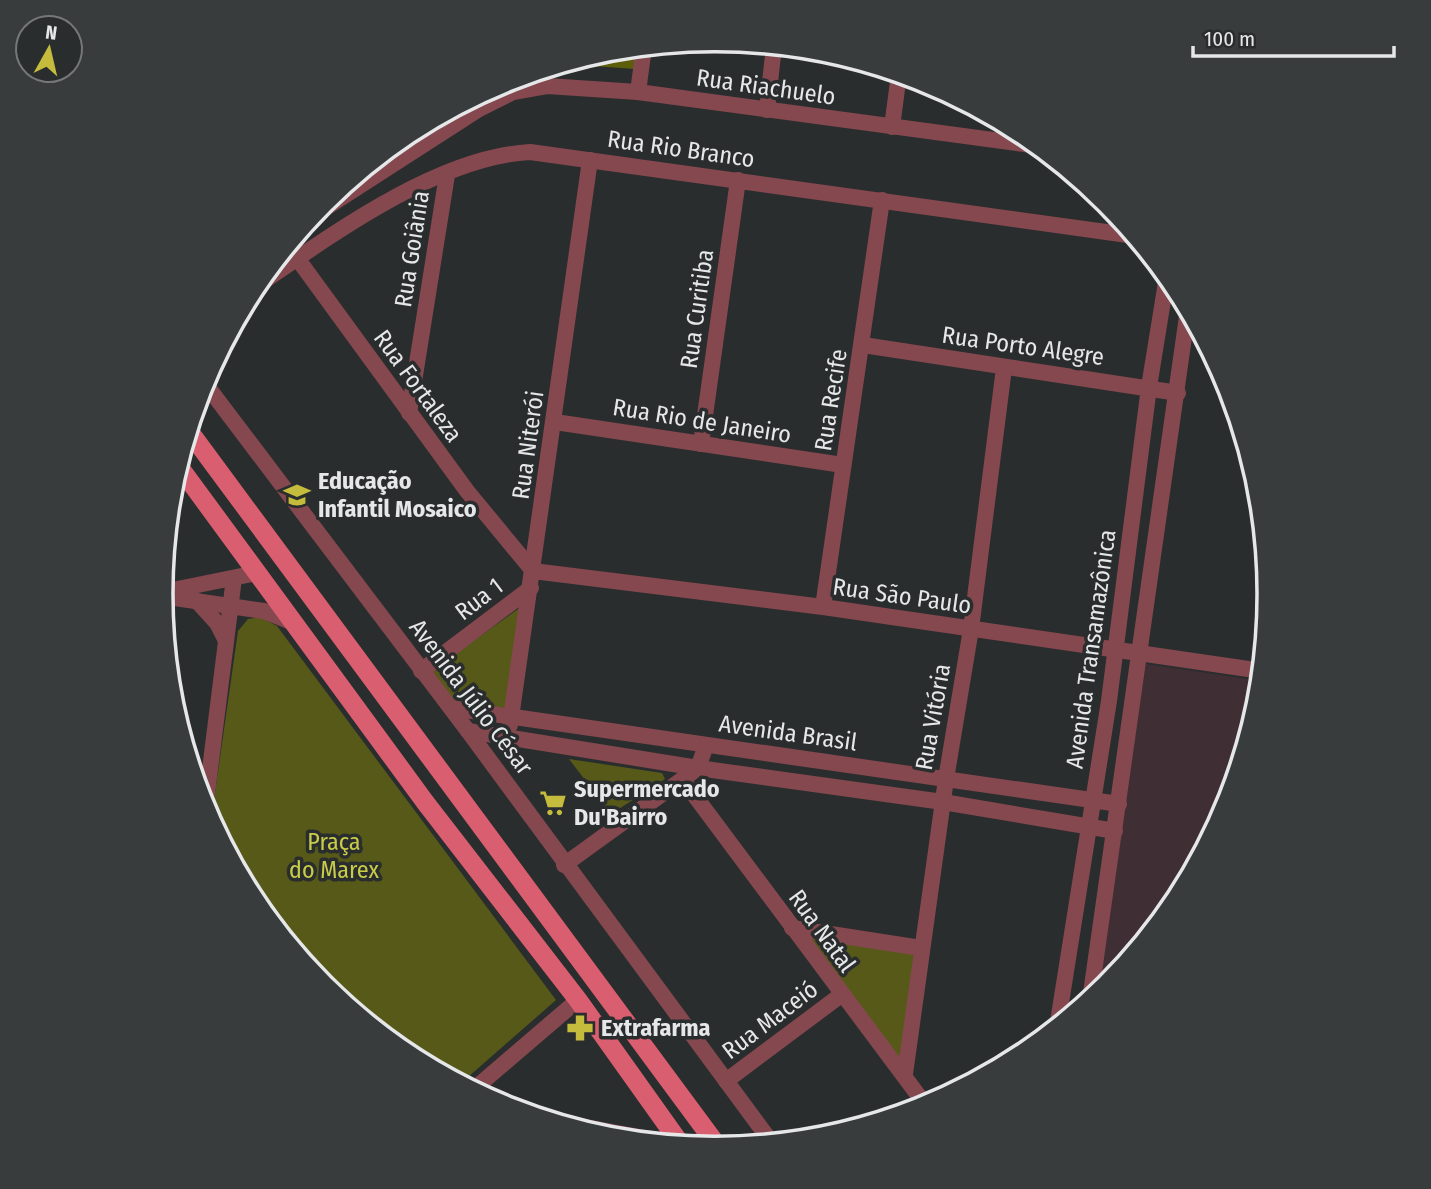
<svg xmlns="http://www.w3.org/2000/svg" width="1431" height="1189" font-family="'Fira Sans Condensed',sans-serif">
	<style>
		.education { fill: #402e35 }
		.green { fill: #575919 }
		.forest { fill: #5c5e09 }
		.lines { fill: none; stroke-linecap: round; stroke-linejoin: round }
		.minor { stroke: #85484f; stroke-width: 16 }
		.major { stroke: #d95e6f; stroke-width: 19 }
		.labels { text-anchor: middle; stroke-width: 7; stroke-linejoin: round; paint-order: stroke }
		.street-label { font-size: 24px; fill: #e6e7e8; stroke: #2a2d2e }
		.poi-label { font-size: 24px; font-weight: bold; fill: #e6e7e8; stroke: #2a2d2e; text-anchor: start }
		.park-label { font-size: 24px; fill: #c8cc47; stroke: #2a2d2e }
		.rim { fill: none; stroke: #e6e7e8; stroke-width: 3.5 }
	</style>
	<rect width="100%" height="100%" fill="#2a2d2e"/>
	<path class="education" d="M 1146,664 L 1261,681 L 1259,703 L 1227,807 L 1176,903 L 1097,995 Z"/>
	<g class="green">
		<path d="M 521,607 L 505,709 L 453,703 L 430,672 Z"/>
		<path d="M 260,617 L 277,626 L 556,1000 L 460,1084 L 407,1055 L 323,986 L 254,902 L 211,821 L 238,631 L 248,619 Z"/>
		<path d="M 569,759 L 662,773 L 665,779 L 611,814 Z"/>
		<path d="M 797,929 L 921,949 L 904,1075 Z"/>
	</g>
	<g class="forest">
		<path d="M 638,48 L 635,69 L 565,64 L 608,51 Z"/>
		<path d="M 474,98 L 421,135 L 369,165 L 408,133 Z"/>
	</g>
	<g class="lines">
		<g class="minor">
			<path d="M 638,92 L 644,47"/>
			<path d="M 767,110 L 774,46"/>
			<path d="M 892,127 L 899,74"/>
			<path d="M 313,216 L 479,109 L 513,92 L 547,86 L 638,92 L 1038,146"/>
			<path d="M 297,258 L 467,491 L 533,571 L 823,607 L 1262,671"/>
			<path d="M 254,288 C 330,236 437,157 530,152 L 1135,236"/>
			<path d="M 863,345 L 1178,393"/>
			<path d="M 204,382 L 468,731 L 772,1143"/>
			<path d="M 409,413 L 447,175"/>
			<path d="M 555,422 L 843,465"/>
			<path d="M 701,444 L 738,180"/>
			<path d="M 163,592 L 256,573"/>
			<path d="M 161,596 L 264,611 L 294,623"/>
			<path d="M 197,601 L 217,623 L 226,641"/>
			<path d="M 823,607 L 882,200"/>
			<path d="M 421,671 L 531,588"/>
			<path d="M 451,708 L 1119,804"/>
			<path d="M 510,725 L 590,160"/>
			<path d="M 468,731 L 698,768 L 943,802 L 1115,831"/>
			<path d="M 683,780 L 927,1107"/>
			<path d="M 205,809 L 234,578"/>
			<path d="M 564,865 L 698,768 L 706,745"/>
			<path d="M 792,928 L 921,948"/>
			<path d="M 1090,1000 L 1188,309"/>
			<path d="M 1057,1028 L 1109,701 L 1149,387 L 1167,276"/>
			<path d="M 905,1074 L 946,779 L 971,629 L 1004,368"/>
			<path d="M 726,1081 L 841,995"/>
			<path d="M 473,1090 L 578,1000"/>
			<path d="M 543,1119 L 682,1145"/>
		</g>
		<g class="major">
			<path d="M 189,431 L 719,1148"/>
			<path d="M 178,465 L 425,802 L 578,1000 L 682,1146"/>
		</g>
	</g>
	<defs>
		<g id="school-bare" transform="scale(2.1)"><path d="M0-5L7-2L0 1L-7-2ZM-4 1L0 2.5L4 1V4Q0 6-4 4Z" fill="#c5bc3d" stroke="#2a2d2e" stroke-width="2.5" paint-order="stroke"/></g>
		<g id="supermarket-bare" transform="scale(2.1)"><path d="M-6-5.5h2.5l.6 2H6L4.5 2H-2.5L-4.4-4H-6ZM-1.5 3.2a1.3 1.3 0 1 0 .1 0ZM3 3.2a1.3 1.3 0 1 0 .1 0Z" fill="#c5bc3d" stroke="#2a2d2e" stroke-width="2.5" paint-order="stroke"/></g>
		<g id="pharmacy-bare" transform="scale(2.1)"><path d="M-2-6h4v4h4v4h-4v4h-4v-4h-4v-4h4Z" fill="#c5bc3d" stroke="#2a2d2e" stroke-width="2.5" paint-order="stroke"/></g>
	</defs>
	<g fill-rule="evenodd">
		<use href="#school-bare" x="297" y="495"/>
		<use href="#supermarket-bare" x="553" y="803"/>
		<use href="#pharmacy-bare" x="580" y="1028"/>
	</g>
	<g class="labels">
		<g class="street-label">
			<text transform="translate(766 87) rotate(8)" y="8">Rua Riachuelo</text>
			<text transform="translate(681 149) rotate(8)" y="8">Rua Rio Branco</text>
			<text transform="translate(412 249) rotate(-81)" y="8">Rua Goiânia</text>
			<text transform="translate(697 309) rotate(-82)" y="8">Rua Curitiba</text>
			<text transform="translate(1023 346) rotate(8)" y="8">Rua Porto Alegre</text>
			<text transform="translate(418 386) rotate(54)" y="8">Rua Fortaleza</text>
			<text transform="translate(831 400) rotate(-81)" y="8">Rua Recife</text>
			<text transform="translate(702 421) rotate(9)" y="8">Rua Rio de Janeiro</text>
			<text transform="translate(528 445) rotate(-82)" y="8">Rua Niterói</text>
			<text transform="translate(902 596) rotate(8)" y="8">Rua São Paulo</text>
			<text transform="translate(479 599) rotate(-37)" y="8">Rua 1</text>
			<text transform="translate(1091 649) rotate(-82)" y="8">Avenida Transamazônica</text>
			<text transform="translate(471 697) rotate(53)" y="8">Avenida Júlio César</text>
			<text transform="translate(933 717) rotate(-80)" y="8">Rua Vitória</text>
			<text transform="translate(788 733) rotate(8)" y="8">Avenida Brasil</text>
			<text transform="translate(822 931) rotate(54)" y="8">Rua Natal</text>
			<text transform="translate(770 1020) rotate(-37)" y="8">Rua Maceió</text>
		</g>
		<g class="poi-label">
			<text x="318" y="489">Educação<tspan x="318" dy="28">Infantil Mosaico</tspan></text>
			<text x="574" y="797">Supermercado<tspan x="574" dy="28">Du'Bairro</tspan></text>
			<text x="601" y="1036">Extrafarma</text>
		</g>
		<g class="park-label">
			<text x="334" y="850">Praça<tspan x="334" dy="28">do Marex</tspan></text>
		</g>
	</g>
	<path d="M0 0H1431V1189H0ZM173 594a542 542 0 1 1 1084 0a542 542 0 1 1-1084 0Z" fill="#393c3d" fill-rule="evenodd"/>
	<path class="rim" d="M173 594a542 542 0 1 1 1084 0a542 542 0 1 1-1084 0Z"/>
	<g transform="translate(49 49) rotate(8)"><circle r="33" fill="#2a2d2e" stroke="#757778" stroke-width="2"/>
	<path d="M0-5L12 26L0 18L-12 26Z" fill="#c5bc3d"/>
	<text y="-10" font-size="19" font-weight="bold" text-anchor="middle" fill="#e6e7e8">N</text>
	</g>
	<path d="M1193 46v10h201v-10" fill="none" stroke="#e6e7e8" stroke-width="3.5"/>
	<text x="1204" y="46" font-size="21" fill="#e6e7e8" stroke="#2a2d2e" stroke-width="5" paint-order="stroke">100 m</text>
</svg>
